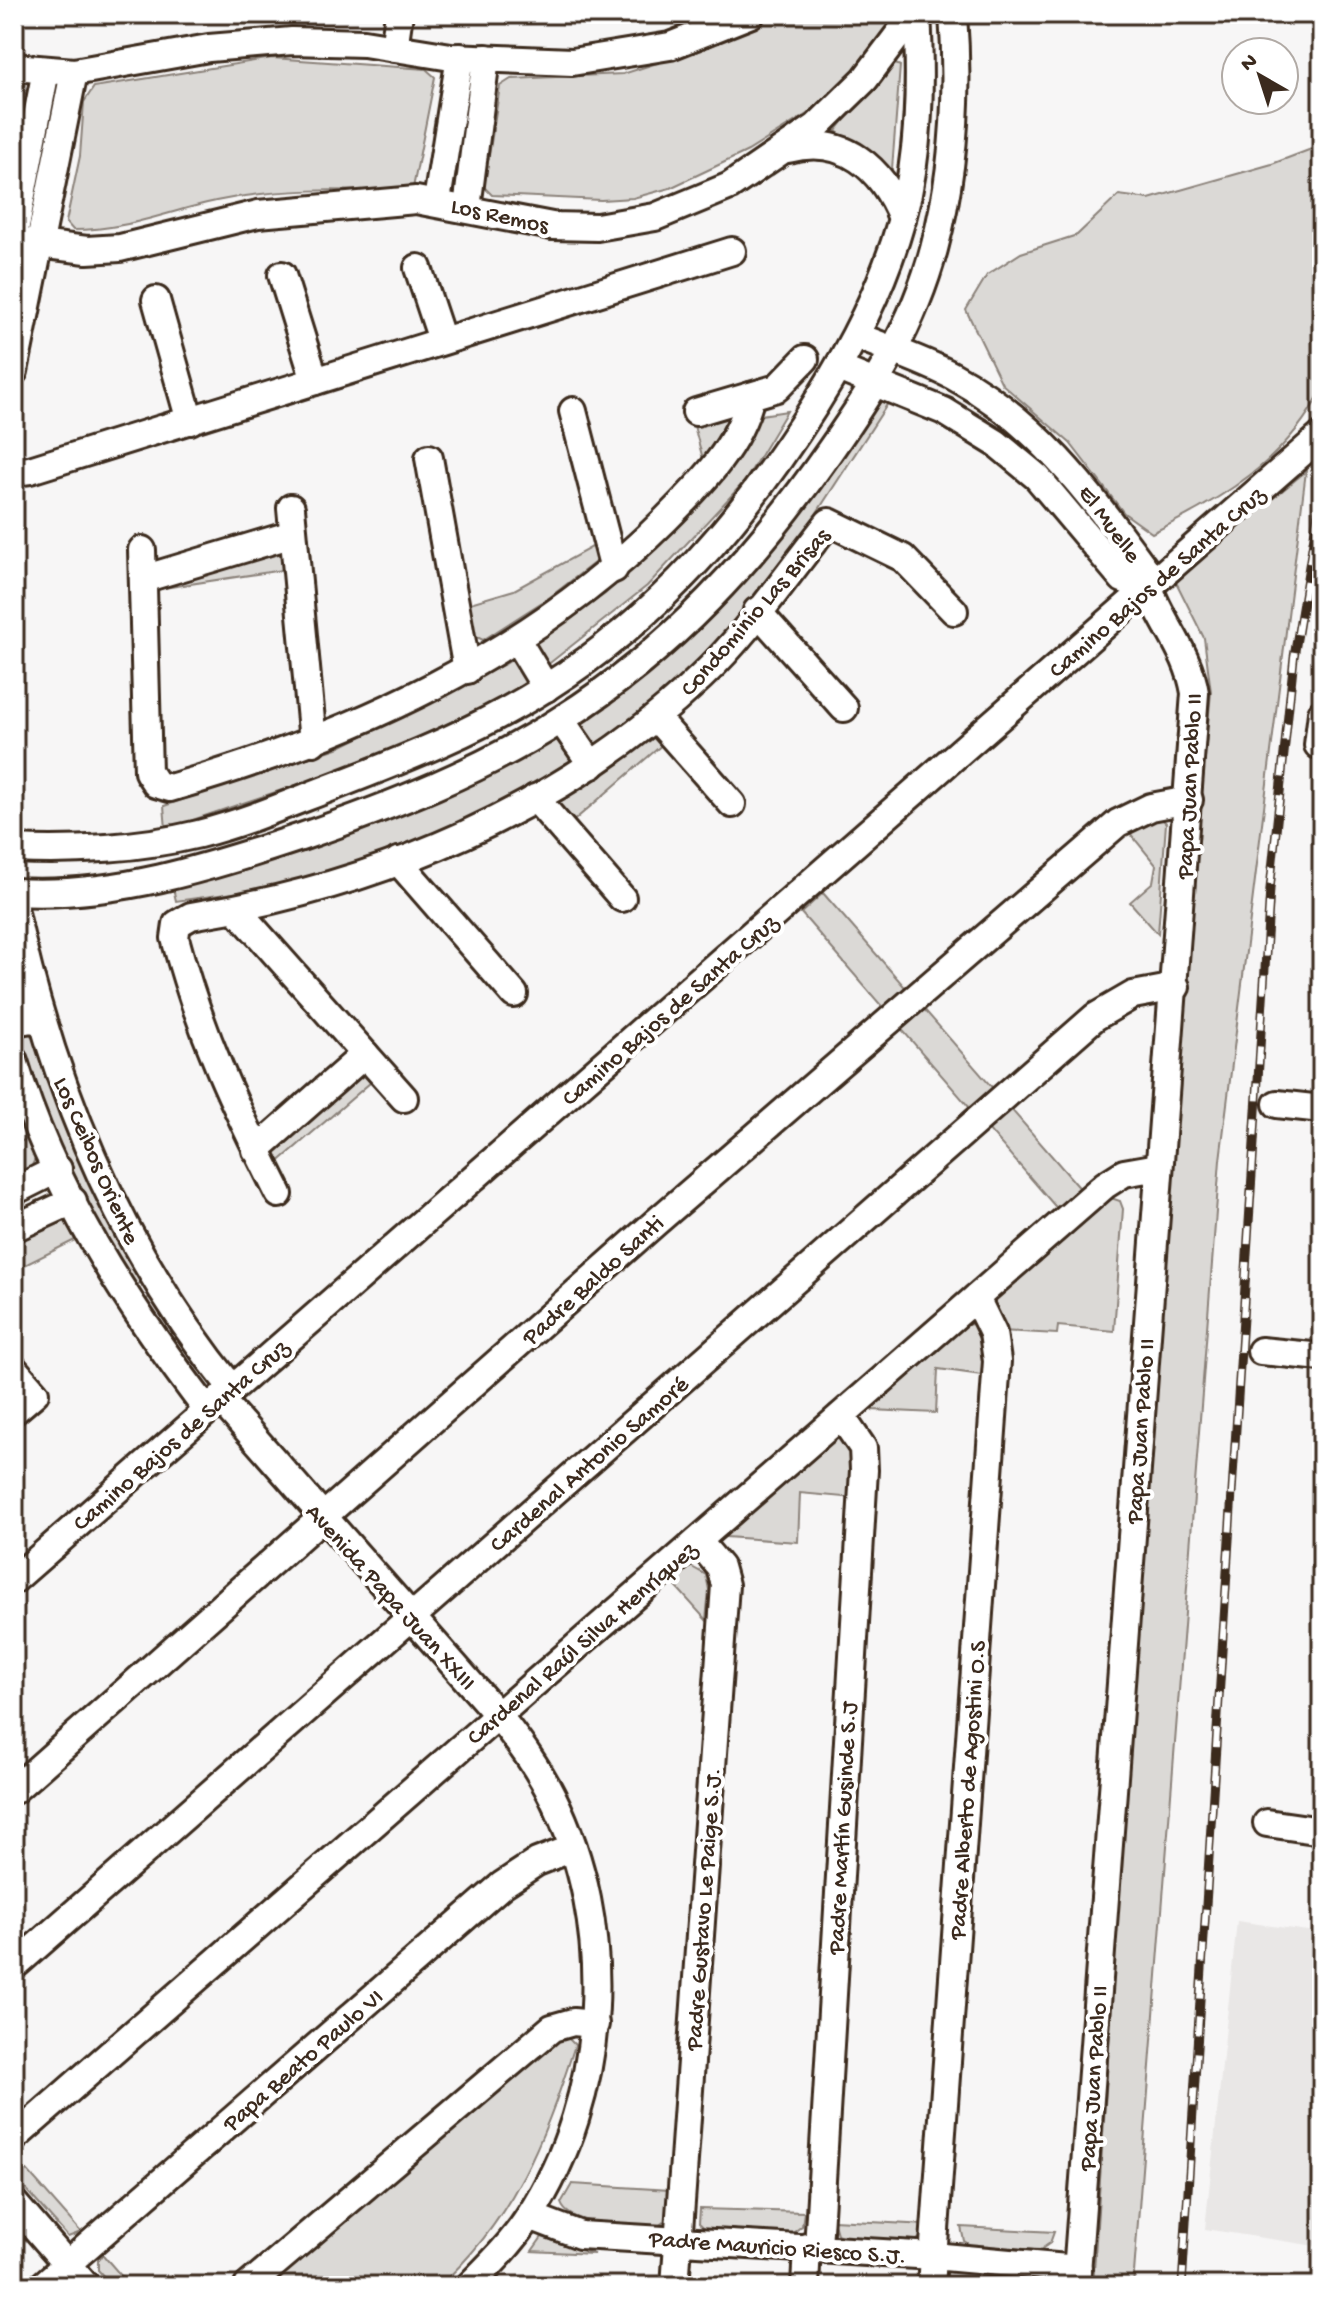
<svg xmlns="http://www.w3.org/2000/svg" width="1336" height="2300" font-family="'Gochi Hand',sans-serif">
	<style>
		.built { fill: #e9e7e6 }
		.green { fill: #dbd9d6; stroke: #8b827a; stroke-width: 2 }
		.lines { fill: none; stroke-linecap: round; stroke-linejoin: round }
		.minor-casing { stroke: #3b2a1e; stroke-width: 32 }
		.minor { stroke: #fff; stroke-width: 26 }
		.rail-casing { stroke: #3b2a1e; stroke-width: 9 }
		.rail { stroke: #fff; stroke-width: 6; stroke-dasharray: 18; stroke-linecap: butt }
		.labels { text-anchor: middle; stroke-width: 8; stroke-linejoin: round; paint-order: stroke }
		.street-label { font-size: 24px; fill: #3b2a1e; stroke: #fff }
	</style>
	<rect width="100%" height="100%" fill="#f7f6f6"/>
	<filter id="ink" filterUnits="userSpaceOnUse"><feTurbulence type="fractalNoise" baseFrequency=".0125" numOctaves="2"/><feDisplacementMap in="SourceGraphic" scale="16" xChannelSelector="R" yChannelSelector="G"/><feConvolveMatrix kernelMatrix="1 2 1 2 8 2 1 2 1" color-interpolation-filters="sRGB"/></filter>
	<g filter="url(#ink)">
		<path class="built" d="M 1237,1921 L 1322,1933 L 1322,2247 L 1205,2229 Z"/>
		<g class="green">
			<path d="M 778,14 L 895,14 L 852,75 L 807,114 L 748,151 L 670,188 L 633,198 L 601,200 L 492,195 L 484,187 L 500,86 L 511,79 L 623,74 L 713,45 Z"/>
			<path d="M 272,58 L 426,69 L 435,77 L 413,188 L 406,193 C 342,189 279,188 216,201 C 165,212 127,230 73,230 L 66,222 L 80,156 L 84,102 L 94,87 Z"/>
			<path d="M 891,62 L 900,66 L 892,169 L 884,169 L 836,131 Z"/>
			<path d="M 14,85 L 20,86 L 27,96 L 14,159 Z"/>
			<path d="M 1322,145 L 1322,389 C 1287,460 1221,500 1152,533 L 1124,513 L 1070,443 L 1002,384 L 966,310 L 987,275 L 1021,253 L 1077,235 L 1119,195 L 1149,199 L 1272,164 Z"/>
			<path d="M 877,397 L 888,403 L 781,568 L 715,649 L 633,719 L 508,801 L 437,836 L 298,884 L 176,901 L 173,888 L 421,805 L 667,653 L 796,521 Z"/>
			<path d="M 740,408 L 740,414 L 703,459 L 693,422 Z"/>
			<path d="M 787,411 L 745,481 L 647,586 L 512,693 L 368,761 L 166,829 L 164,806 L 340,747 L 507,663 L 605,594 L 706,498 L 761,415 Z"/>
			<path d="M 1306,471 L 1220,1160 L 1133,2286 L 1093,2286 L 1168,1153 L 1211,692 L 1204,638 L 1175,580 Z"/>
			<path d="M 601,542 L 603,556 L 550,597 L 483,640 L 475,636 L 467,612 L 470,603 L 514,590 Z"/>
			<path d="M 282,545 L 289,569 L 157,589 L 160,581 Z"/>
			<path d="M 651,730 L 663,744 L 571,823 L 554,804 L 557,793 Z"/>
			<path d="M 1161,818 L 1166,823 L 1158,934 L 1130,902 L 1153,882 L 1156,865 L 1129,832 L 1141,822 Z"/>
			<path d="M 823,893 L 1083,1192 L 1060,1212 L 801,913 Z"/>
			<path d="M 14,939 L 29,1005 L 14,1010 Z"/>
			<path d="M 31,1025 L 143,1281 L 137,1285 L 131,1284 C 86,1204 39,1124 18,1034 Z"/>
			<path d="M 365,1067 L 378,1076 L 276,1164 L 274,1150 Z"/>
			<path d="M 27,1139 L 35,1159 L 30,1170 L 14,1176 L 14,1144 Z"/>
			<path d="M 1111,1198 L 1120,1201 L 1123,1209 L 1114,1331 L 1058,1326 L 1057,1334 L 1001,1331 L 992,1300 Z"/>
			<path d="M 53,1217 L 65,1220 L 75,1240 L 21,1267 L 14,1254 L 14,1237 Z"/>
			<path d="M 153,1293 L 217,1385 L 208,1392 L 143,1303 Z"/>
			<path d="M 973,1324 L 985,1353 L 982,1375 L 938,1369 L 936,1413 L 872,1410 L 880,1399 L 965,1325 Z"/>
			<path d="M 837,1437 L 847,1438 L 854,1452 L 854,1498 L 800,1493 L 798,1542 L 726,1537 L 729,1526 Z"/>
			<path d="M 690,1566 L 706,1575 L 709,1590 L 706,1620 L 672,1582 Z"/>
			<path d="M 564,2034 L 575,2045 C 546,2137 513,2220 439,2286 L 264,2286 Z"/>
			<path d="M 14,2156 L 81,2232 L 68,2237 L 14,2176 Z"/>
			<path d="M 572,2184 L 670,2190 L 670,2217 L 657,2227 C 633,2225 569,2228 561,2203 Z"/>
			<path d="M 700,2209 L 804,2212 L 802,2226 L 789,2236 L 709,2232 L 699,2223 Z"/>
			<path d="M 833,2220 L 927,2225 L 922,2236 L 913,2243 L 845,2238 L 837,2234 Z"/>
			<path d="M 961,2227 L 1054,2232 L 1050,2243 L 1040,2250 L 972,2246 L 964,2241 Z"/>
			<path d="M 542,2237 L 594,2254 L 532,2251 Z"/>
			<path d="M 103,2255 L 130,2286 L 112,2286 L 98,2270 L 98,2259 Z"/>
		</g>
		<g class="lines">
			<g class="minor-casing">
				<g id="minor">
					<path d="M 394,48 L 399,14"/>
					<path d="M 14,67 L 74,72 L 209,48 L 292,41 L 364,43 L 451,57 L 572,62 L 670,46 L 751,14"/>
					<path d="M 788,149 C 844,134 882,168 902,218"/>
					<path d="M 437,201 L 460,57"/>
					<path d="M 467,208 L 486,58"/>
					<path d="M 14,236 L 46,70"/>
					<path d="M 14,241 L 87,250 L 120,248 L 258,214 L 416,200 L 552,226 L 597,227 L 655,217 L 730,186 L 816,127 L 865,79 L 914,14"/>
					<path d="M 418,268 L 442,340"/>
					<path d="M 282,275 L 315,381"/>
					<path d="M 156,300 L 190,421"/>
					<path d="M 857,336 C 889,349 923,360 953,376 C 1038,422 1089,493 1145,569 C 1151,614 1187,643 1195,693 L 1076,2286"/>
					<path d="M 838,368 L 944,411 L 996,443 L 1037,477 L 1123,579 L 1148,588"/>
					<path d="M 14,371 L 74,72"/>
					<path d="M 573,411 L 614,569"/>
					<path d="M 696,412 L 777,388 L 805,359"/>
					<path d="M 429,458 L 467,670"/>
					<path d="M 14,472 L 30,470 L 732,251"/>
					<path d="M 291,508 L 313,742"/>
					<path d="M 142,550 L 148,772 L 156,784 L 170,788 C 354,735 529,656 666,519 C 702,483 739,446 751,396"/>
					<path d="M 143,579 L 293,534"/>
					<path d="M 757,611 L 844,708"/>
					<path d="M 517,640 L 546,688"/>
					<path d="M 1322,713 L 1318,745 L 1322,744"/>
					<path d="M 656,718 L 732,804"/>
					<path d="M 561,720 L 592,765"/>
					<path d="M 535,798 L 622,898"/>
					<path d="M 14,849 C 73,852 141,848 199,834 C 246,822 290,803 335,786 C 408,758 481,729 547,687 C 660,616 744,518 815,405 C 852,346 883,287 902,219 C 920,153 921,82 917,14"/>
					<path d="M 398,861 L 514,994"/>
					<path d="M 14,892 C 114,898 207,868 301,837 C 391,806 482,771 562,719 C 671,650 756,557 829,452 C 874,388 914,325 934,249 C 954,174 959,92 953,14"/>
					<path d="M 14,908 C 51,1083 119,1249 232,1388"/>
					<path d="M 236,909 L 404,1098"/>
					<path d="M 14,1022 L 32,1019 L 42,1022"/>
					<path d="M 14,1061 C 52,1189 127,1305 207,1410"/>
					<path d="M 1277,1104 L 1322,1109"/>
					<path d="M 256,1150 L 365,1054"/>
					<path d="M 14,1191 L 58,1169"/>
					<path d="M 279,1194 C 235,1107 200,1033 175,938 L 177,924 L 191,916 C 378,886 563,809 701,677 C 749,632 788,573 829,522 L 903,558 L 954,611"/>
					<path d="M 14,1228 L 73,1201"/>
					<path d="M 1261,1351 L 1322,1357"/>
					<path d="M 14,1369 L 35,1393 L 14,1411"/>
					<path d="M 220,1399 L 498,1715 C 518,1741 537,1766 552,1796 C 617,1926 609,2094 529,2217 C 513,2242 490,2265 469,2286"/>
					<path d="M 14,1580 L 1322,435"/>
					<path d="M 14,1790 L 655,1223 L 1118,823 L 1151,807 L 1189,800"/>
					<path d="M 1267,1823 L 1322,1831"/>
					<path d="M 14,1966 L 1095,1017 L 1133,995 L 1176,987"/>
					<path d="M 14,2138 L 1105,1185 L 1124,1173 L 1158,1167"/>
					<path d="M 14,2203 L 86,2286"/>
					<path d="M 530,2216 L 580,2235 L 933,2256 L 1078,2269"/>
					<path d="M 818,2248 L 864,1470 L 863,1448 L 841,1416"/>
					<path d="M 42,2286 L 502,1885 L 537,1862 L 573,1848"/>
					<path d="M 248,2286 L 552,2028 L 573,2022 L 595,2024"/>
					<path d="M 675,2286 L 725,1585 L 720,1567 L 698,1541"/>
					<path d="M 805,2286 L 807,2247"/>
					<path d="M 931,2286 L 997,1361 L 993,1333 L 976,1298"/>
				</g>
			</g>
			<use href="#minor" class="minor"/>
			<g class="rail-casing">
				<path id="rail" d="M 1182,2286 L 1270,889 L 1294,657 L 1322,487"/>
			</g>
			<use href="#rail" class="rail"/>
		</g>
	</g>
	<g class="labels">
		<g class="street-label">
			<text transform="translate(500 214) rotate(12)" y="8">Los Remos</text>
			<text transform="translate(1111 523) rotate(54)" y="8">El Muelle</text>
			<text transform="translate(1156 581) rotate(-41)" y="8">Camino Bajos de Santa Cruz</text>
			<text transform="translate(754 611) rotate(-49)" y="8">Condominio Las Brisas</text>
			<text transform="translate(1188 786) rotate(-87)" y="8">Papa Juan Pablo II</text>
			<text transform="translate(669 1009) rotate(-41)" y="8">Camino Bajos de Santa Cruz</text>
			<text transform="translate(98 1160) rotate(66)" y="8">Los Ceibos Oriente</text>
			<text transform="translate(592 1279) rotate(-42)" y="8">Padre Baldo Santi</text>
			<text transform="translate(1139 1431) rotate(-86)" y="8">Papa Juan Pablo II</text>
			<text transform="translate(180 1434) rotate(-41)" y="8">Camino Bajos de Santa Cruz</text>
			<text transform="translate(588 1463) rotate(-41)" y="8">Cardenal Antonio Samoré</text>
			<text transform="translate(392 1596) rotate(48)" y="8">Avenida Papa Juan XXIII</text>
			<text transform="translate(581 1642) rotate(-41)" y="8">Cardenal Raúl Silva Henríquez</text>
			<text transform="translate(966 1790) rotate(-86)" y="8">Padre Alberto de Agostini O.S</text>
			<text transform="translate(841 1828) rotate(-87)" y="8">Padre Martín Gusinde S.J</text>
			<text transform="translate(702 1909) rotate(-86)" y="8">Padre Gustavo Le Paige S.J.</text>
			<text transform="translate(302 2059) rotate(-41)" y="8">Papa Beato Paulo VI</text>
			<text transform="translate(1092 2078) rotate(-86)" y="8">Papa Juan Pablo II</text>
			<text transform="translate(778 2246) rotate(4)" y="8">Padre Mauricio Riesco S.J.</text>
		</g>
	</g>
	<rect width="1336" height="2300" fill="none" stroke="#fff" stroke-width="48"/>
	<rect x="24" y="24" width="1288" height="2252" fill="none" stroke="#3b2a1e" stroke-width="3" filter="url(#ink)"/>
	<g transform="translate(1260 76) rotate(321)"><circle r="38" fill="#ffffff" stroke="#b1aaa5" stroke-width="2"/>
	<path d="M0-6L14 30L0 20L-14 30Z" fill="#3b2a1e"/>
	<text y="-12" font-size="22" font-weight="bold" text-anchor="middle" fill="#3b2a1e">N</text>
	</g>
</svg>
